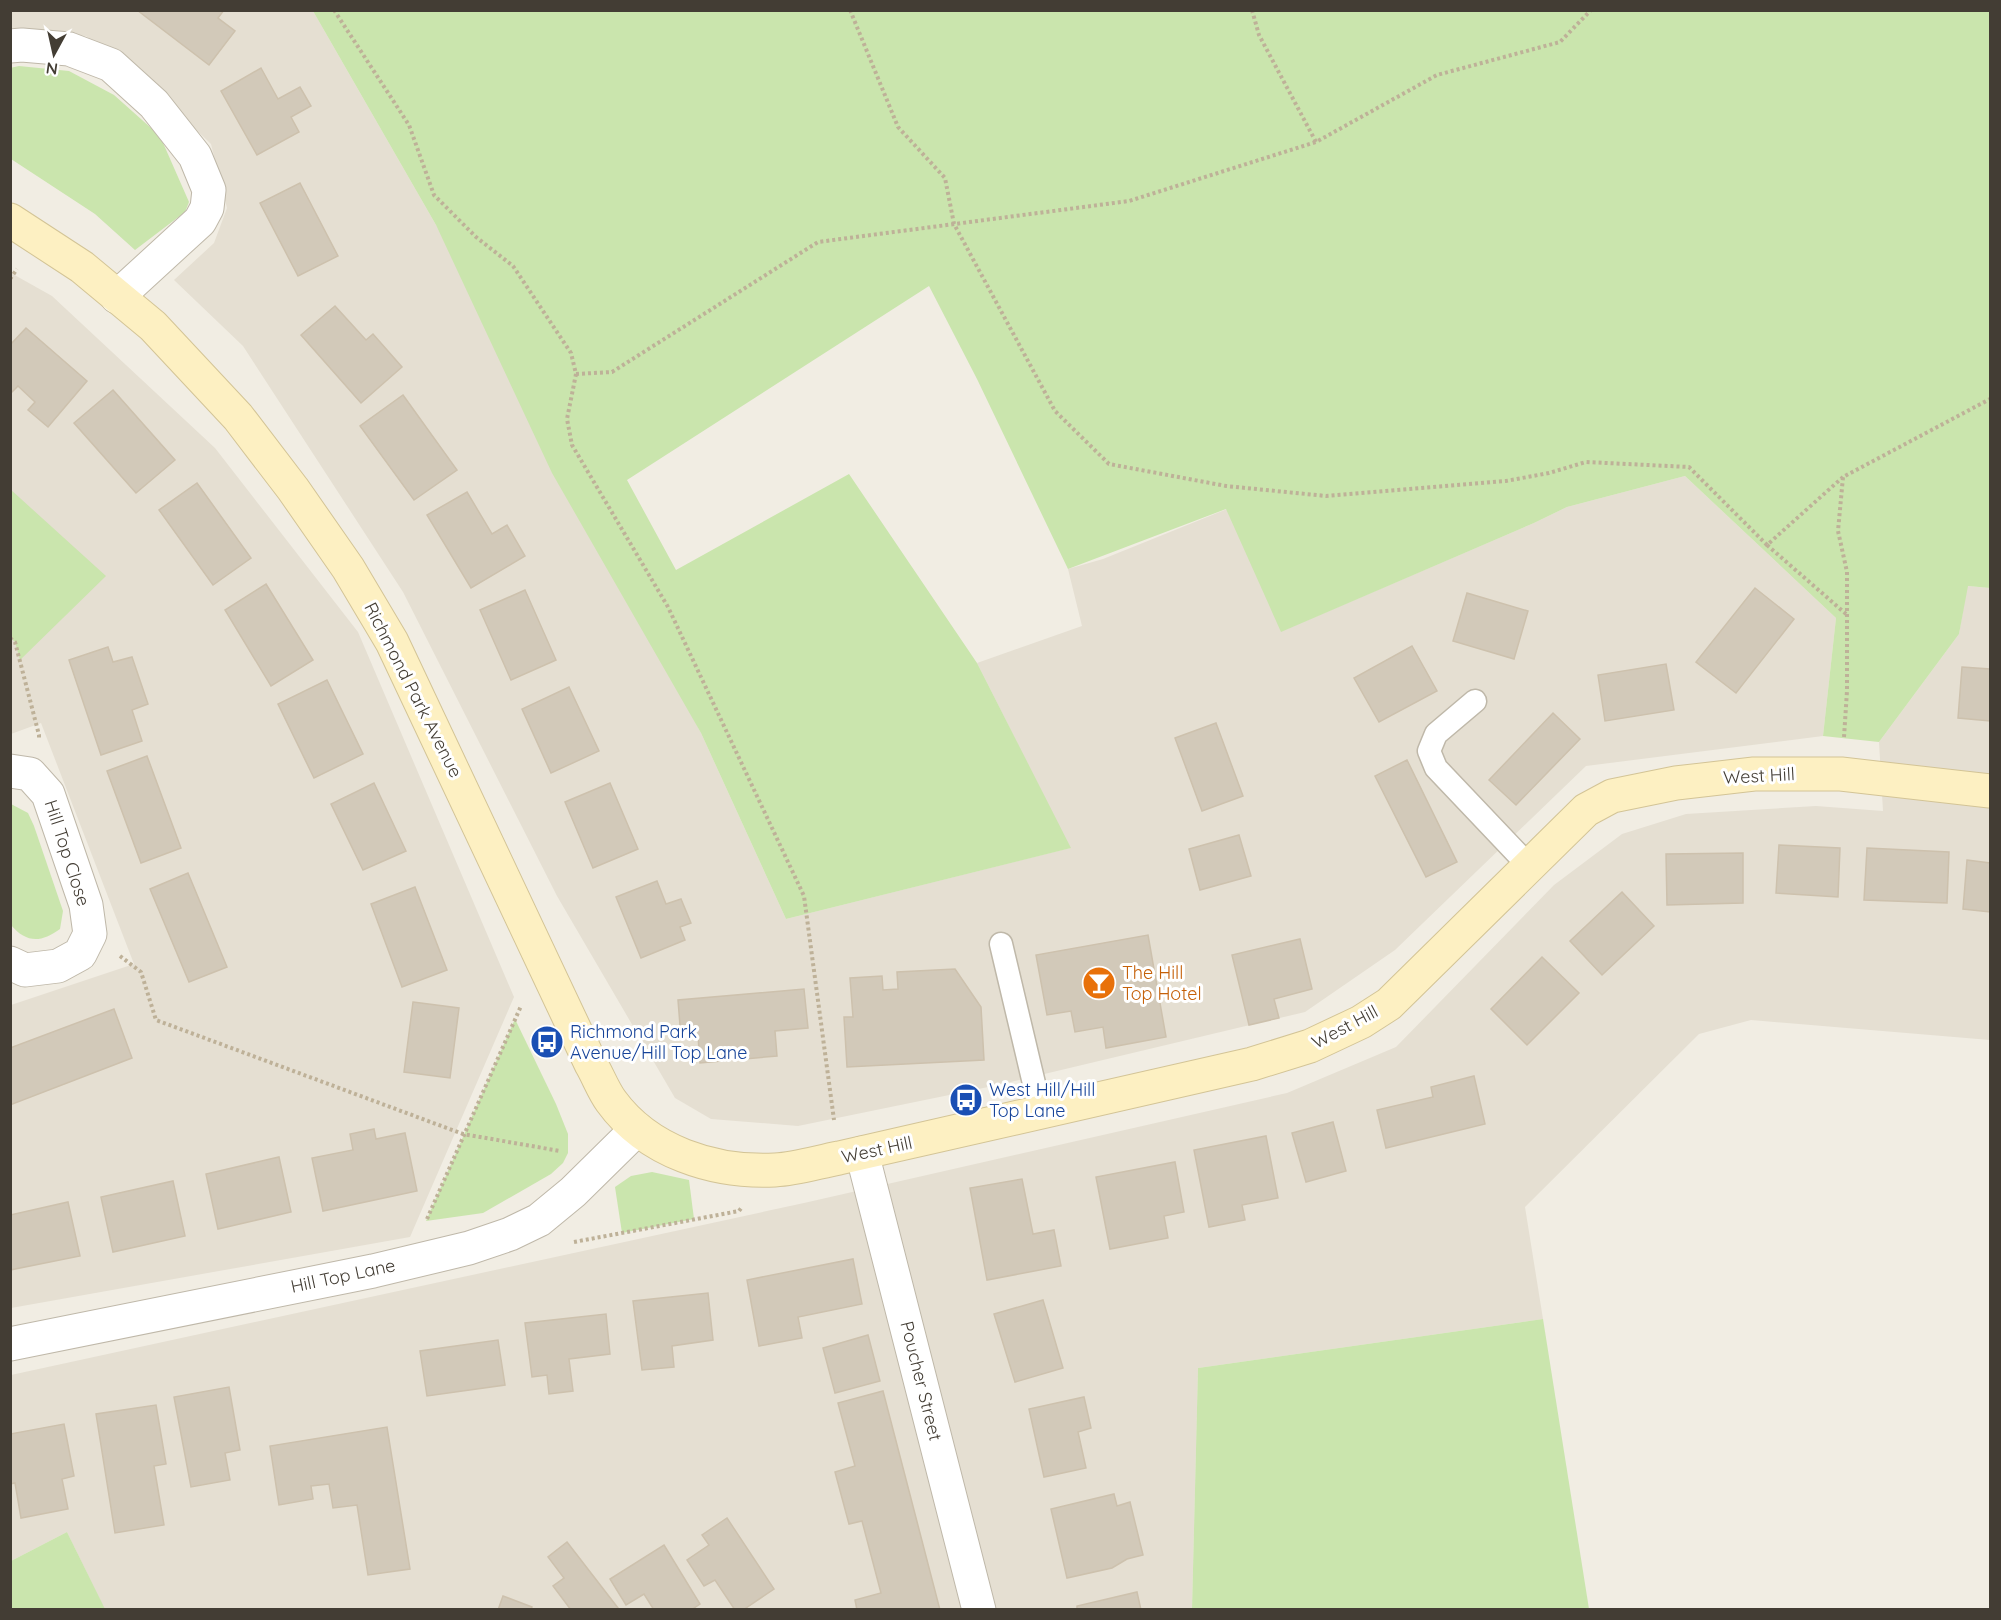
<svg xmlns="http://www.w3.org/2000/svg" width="2001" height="1620" font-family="Quicksand,sans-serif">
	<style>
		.residential { fill: #e5dfd2 }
		.green { fill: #cae5ad }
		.building { fill: #d2c9b9; stroke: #cdc1ad; stroke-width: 1.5 }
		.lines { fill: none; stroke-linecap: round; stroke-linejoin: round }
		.lane-casing { stroke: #bfb8a9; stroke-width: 25 }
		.street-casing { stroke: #bfb8a9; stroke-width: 35 }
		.secondary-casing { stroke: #d3c496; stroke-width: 35 }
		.path { stroke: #beb198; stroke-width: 4; stroke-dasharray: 3 3; stroke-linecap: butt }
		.lane { stroke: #fff; stroke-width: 22 }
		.street { stroke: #fff; stroke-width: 33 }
		.secondary { stroke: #fdf0c2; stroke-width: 33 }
		.labels { text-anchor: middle; stroke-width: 6; stroke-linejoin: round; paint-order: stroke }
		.street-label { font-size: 18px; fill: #433d34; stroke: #fff }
		.food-label { font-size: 18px; fill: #c56008; stroke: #fff; text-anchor: start }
		.transit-label { font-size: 18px; fill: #164399; stroke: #fff; text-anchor: start }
	</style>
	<rect width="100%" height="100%" fill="#f1ede3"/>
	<g class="residential">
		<path d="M 11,11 L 313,11 L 436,225 L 701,733 L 786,919 L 1070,848 L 977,663 L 1082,626 L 1068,569 L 1103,559 L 1227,509 L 1282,631 L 1534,523 L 1567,507 L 1685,476 L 1836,618 L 1823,736 L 1586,766 L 1395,950 L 1305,1012 L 998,1085 L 798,1126 L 711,1119 L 675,1098 L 557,896 L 403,592 L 243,346 L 174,280 L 214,243 L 227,208 L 211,144 L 133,69 L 86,36 L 11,28 Z"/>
		<path d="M 11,273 L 52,296 L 215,448 L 358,632 L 514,997 L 410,1237 L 11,1308 L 11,1005 L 134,964 L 41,723 L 11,734 Z"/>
		<path d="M 1967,586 L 1990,588 L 1990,1040 L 1751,1020 L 1699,1034 L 1525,1207 L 1543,1319 L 1198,1368 L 1192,1609 L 105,1610 L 67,1532 L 11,1561 L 11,1375 L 804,1203 L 1287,1093 L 1396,1047 L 1554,885 L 1622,834 L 1686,814 L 1816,806 L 1883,811 L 1879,742 L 1959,634 Z"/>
	</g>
	<g class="green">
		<path d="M 313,11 L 1990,11 L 1990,588 L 1968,586 L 1959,634 L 1879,742 L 1823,736 L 1836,618 L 1685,476 L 1567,507 L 1534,523 L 1281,632 L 1226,509 L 1068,569 L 977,379 L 929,286 L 627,480 L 676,570 L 849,474 L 977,663 L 1071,848 L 786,919 L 701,733 L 552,473 L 436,225 Z"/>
		<path d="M 19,66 L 69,71 L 114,95 L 160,136 L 189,202 L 185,212 L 135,250 L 95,214 L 11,159 L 10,68 Z"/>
		<path d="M 10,489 L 106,576 L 20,660 L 15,642 L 11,638 Z"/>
		<path d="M 11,804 L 28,813 L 34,826 L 63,911 L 60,929 C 41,943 26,943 11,925 Z"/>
		<path d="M 515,1019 L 556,1104 L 568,1134 L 568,1153 L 563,1163 L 551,1174 L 483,1213 L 426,1221 Z"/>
		<path d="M 652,1172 L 689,1180 L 694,1219 L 622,1233 L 615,1187 L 631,1176 Z"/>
		<path d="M 1543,1319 L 1589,1609 L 1192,1609 L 1198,1368 Z"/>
		<path d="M 67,1532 L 105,1609 L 11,1609 L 11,1561 Z"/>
	</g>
	<g class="building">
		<path d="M 137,10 L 224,10 L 218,18 L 235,31 L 209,65 Z"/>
		<path d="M 261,68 L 278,99 L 300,87 L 311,106 L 291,117 L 299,132 L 257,155 L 221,91 Z"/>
		<path d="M 300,183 L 338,256 L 298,276 L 260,203 Z"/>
		<path d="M 335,306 L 366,340 L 373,334 L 402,367 L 361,403 L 301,335 Z"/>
		<path d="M 26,328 L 87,381 L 48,427 L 28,410 L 35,402 L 18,386 L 10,394 L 10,345 Z"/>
		<path d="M 113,390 L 175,460 L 136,493 L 74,423 Z"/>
		<path d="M 403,395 L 457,470 L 414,500 L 360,426 Z"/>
		<path d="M 197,483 L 251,558 L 213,585 L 159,510 Z"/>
		<path d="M 467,492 L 492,534 L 507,525 L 525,556 L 471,588 L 427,515 Z"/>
		<path d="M 266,584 L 313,660 L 271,686 L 225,610 Z"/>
		<path d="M 1755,588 L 1794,619 L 1736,693 L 1696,662 Z"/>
		<path d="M 525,590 L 556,660 L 511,680 L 480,610 Z"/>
		<path d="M 1467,593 L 1528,611 L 1514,659 L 1453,641 Z"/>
		<path d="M 1412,646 L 1437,691 L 1379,722 L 1354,678 Z"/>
		<path d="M 108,647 L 113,662 L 132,657 L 148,704 L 132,710 L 142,741 L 101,755 L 69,660 Z"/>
		<path d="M 1666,664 L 1674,710 L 1605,721 L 1598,675 Z"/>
		<path d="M 1962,667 L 1990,669 L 1990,721 L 1958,718 Z"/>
		<path d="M 327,680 L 363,754 L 314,778 L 278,704 Z"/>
		<path d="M 569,687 L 599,751 L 551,773 L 522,709 Z"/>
		<path d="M 1553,713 L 1580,739 L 1516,805 L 1489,780 Z"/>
		<path d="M 1216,723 L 1243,796 L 1202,811 L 1175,738 Z"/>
		<path d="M 147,756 L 181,848 L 141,863 L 107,771 Z"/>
		<path d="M 1407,760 L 1457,862 L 1426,877 L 1375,776 Z"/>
		<path d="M 374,783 L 406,851 L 363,870 L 331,804 Z"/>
		<path d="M 610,783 L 638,849 L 593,868 L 565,802 Z"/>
		<path d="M 1239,835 L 1251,876 L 1200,890 L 1189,849 Z"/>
		<path d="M 1779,845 L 1840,848 L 1838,897 L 1776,893 Z"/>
		<path d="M 1867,848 L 1949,852 L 1947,903 L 1864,900 Z"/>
		<path d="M 1743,853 L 1743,903 L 1667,905 L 1666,854 Z"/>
		<path d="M 1967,860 L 1990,863 L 1990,912 L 1963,909 Z"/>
		<path d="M 188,873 L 227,967 L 189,982 L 150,889 Z"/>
		<path d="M 657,881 L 666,904 L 681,899 L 691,923 L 680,927 L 685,940 L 641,958 L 616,897 Z"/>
		<path d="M 415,887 L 447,970 L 402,987 L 371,904 Z"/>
		<path d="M 1622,892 L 1654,926 L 1602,975 L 1570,941 Z"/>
		<path d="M 1148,935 L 1166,1037 L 1106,1048 L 1103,1027 L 1075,1032 L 1071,1011 L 1047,1015 L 1036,955 Z"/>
		<path d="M 1300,939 L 1312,989 L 1274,999 L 1279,1018 L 1249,1025 L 1232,955 Z"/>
		<path d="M 1542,957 L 1579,993 L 1527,1045 L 1491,1009 Z"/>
		<path d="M 955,969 L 981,1007 L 984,1060 L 847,1067 L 844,1017 L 853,1017 L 850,978 L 882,976 L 883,990 L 898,989 L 897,972 Z"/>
		<path d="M 804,989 L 808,1028 L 775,1031 L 777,1056 L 700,1063 L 698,1036 L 681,1038 L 678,1000 Z"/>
		<path d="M 413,1002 L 459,1008 L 450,1078 L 404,1072 Z"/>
		<path d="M 114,1009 L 132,1058 L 10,1105 L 10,1048 Z"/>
		<path d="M 1474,1076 L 1485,1124 L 1386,1148 L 1377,1110 L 1433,1097 L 1431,1087 Z"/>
		<path d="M 1333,1122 L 1346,1171 L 1306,1182 L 1292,1133 Z"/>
		<path d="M 374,1129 L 376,1139 L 405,1133 L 417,1191 L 323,1211 L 312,1158 L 353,1150 L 350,1134 Z"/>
		<path d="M 1266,1136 L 1278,1198 L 1242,1205 L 1245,1220 L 1209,1227 L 1194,1150 Z"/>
		<path d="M 279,1157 L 291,1212 L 218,1229 L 206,1174 Z"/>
		<path d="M 1175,1162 L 1184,1212 L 1164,1216 L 1168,1238 L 1110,1249 L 1096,1177 Z"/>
		<path d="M 1022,1179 L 1033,1234 L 1054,1230 L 1061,1266 L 987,1280 L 970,1188 Z"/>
		<path d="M 173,1181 L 185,1236 L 113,1252 L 101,1197 Z"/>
		<path d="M 68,1202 L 80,1256 L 10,1270 L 10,1215 Z"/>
		<path d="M 853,1259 L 862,1304 L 798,1317 L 802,1338 L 759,1346 L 747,1280 Z"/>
		<path d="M 708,1293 L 713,1340 L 672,1346 L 674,1367 L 642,1370 L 633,1301 Z"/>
		<path d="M 1043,1300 L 1063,1368 L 1015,1382 L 994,1314 Z"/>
		<path d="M 606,1314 L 610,1354 L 569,1359 L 573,1391 L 549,1394 L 547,1375 L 532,1377 L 525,1323 Z"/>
		<path d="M 868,1335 L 880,1381 L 835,1393 L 823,1348 Z"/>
		<path d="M 498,1340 L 505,1385 L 427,1396 L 420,1351 Z"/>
		<path d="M 229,1387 L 240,1450 L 225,1453 L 230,1480 L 191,1487 L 174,1397 Z"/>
		<path d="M 883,1391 L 940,1610 L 857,1610 L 855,1600 L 881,1593 L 862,1521 L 849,1524 L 835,1472 L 855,1466 L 838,1403 Z"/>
		<path d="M 1084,1397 L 1091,1428 L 1078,1432 L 1086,1468 L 1044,1477 L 1029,1409 Z"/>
		<path d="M 156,1405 L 166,1464 L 154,1466 L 164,1525 L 115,1533 L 96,1414 Z"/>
		<path d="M 64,1424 L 74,1476 L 62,1479 L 68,1509 L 21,1518 L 15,1483 L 10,1484 L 10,1434 Z"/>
		<path d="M 387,1427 L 410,1569 L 368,1575 L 357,1505 L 333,1508 L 329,1484 L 311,1486 L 313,1499 L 279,1505 L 270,1446 Z"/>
		<path d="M 1114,1494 L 1117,1506 L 1130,1502 L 1143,1555 L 1127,1559 L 1112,1568 L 1067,1578 L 1051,1509 Z"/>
		<path d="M 727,1518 L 774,1589 L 743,1610 L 735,1610 L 715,1580 L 704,1586 L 687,1560 L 709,1545 L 702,1535 Z"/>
		<path d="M 567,1542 L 618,1608 L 616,1610 L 571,1610 L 553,1586 L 564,1578 L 548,1557 Z"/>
		<path d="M 664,1545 L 700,1604 L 691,1610 L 654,1610 L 644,1594 L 626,1605 L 610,1579 Z"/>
		<path d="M 1137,1592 L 1141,1610 L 1077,1610 L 1077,1606 Z"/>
		<path d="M 503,1596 L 532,1607 L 531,1610 L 498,1610 Z"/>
	</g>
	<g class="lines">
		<g class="lane-casing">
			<g id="lane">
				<path d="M 1475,701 L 1436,734 L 1429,751 L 1436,768 L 1529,866"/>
				<path d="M 1001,944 L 1041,1113"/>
			</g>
		</g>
		<g class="street-casing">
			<g id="street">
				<path d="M 10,46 L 22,45 L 69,49 L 111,65 L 154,104 L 195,156 L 209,190 L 207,208 L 200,221 L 117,297"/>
				<path d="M 10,771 L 30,774 L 48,794 L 86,905 L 90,934 L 80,954 L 58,966 L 25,970 L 10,963"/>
				<path d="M 862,1153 L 979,1610"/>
				<path d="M 10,1344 L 373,1271 L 469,1248 L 510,1234 L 539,1220 L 573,1192 L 637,1129"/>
			</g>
		</g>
		<g class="secondary-casing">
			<path id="secondary" d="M 10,220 L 82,267 L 153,326 L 238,417 L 293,489 L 348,568 L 392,642 L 591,1064 C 598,1076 603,1090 611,1101 C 648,1152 714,1173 775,1170 C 796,1169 818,1162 839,1158 L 1252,1064 L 1310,1046 L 1361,1022 L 1389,1004 L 1586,810 L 1612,796 L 1676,783 L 1754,774 L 1841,774 L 1990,791"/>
		</g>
		<g class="path">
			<path d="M 334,10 L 409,125 L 434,195 L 476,237 L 513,266 L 571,353 L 576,374 L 567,419 L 572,445 L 668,607 L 804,896 L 834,1120"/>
			<path d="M 850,10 L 898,127 L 945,178 L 954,224 L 1055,411 L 1109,464 L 1226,486 L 1326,496 L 1506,481 L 1549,473 L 1586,462 L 1689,467 L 1767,545 L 1843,477"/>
			<path d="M 1252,10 L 1259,35 L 1316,142"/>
			<path d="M 10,279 L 17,269"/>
			<path d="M 576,374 L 612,372 L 818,242 L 1129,201 L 1316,142 L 1437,75 L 1560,42 L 1591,10"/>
			<path d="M 1767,545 L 1846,614"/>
			<path d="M 10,638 L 15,642 L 39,735 L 39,739"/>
			<path d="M 1844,737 L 1847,691 L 1847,572 L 1838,531 L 1843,477 L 1990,399"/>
			<path d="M 120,956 L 141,972 L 156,1020 L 463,1134 L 560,1151"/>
			<path d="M 427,1219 L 521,1006"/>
			<path d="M 574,1242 L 739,1211 L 742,1207"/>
		</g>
		<use href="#lane" class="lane"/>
		<use href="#street" class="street"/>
		<use href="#secondary" class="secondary"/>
	</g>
	<defs>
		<g id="bar-disc" transform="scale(1.725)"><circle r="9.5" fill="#e8710a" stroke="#fff"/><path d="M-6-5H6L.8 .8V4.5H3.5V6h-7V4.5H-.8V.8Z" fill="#fff"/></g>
		<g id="bus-disc" transform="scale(1.725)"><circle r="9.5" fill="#1a4fb4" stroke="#fff"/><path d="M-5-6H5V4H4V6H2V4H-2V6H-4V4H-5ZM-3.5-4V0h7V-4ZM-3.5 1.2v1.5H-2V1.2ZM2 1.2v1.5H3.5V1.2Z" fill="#fff"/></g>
	</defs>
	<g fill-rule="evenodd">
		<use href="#bar-disc" x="1099" y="983"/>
		<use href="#bus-disc" x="547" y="1042"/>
		<use href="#bus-disc" x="966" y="1100"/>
	</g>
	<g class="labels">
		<g class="street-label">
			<text transform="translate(413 690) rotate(63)" y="6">Richmond Park Avenue</text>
			<text transform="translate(1759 776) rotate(-3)" y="6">West Hill</text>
			<text transform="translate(67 853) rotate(72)" y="6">Hill Top Close</text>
			<text transform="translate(1345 1027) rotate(-28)" y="6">West Hill</text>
			<text transform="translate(877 1150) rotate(-12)" y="6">West Hill</text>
			<text transform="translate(343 1276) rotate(-12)" y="6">Hill Top Lane</text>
			<text transform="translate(921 1381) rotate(76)" y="6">Poucher Street</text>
		</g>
		<g class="food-label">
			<text x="1122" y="979">The Hill<tspan x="1122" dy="21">Top Hotel</tspan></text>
		</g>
		<g class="transit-label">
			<text x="570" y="1038">Richmond Park<tspan x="570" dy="21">Avenue/Hill Top Lane</tspan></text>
			<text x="989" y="1096">West Hill/Hill<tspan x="989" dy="21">Top Lane</tspan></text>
		</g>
	</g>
	<rect width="2001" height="1620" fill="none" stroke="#433d34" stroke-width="24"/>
	<g transform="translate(54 54) rotate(188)" stroke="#ffffff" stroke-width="4.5" paint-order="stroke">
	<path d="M0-4.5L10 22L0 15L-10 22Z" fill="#433d34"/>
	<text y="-9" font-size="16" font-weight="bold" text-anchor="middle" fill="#433d34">N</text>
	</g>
</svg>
